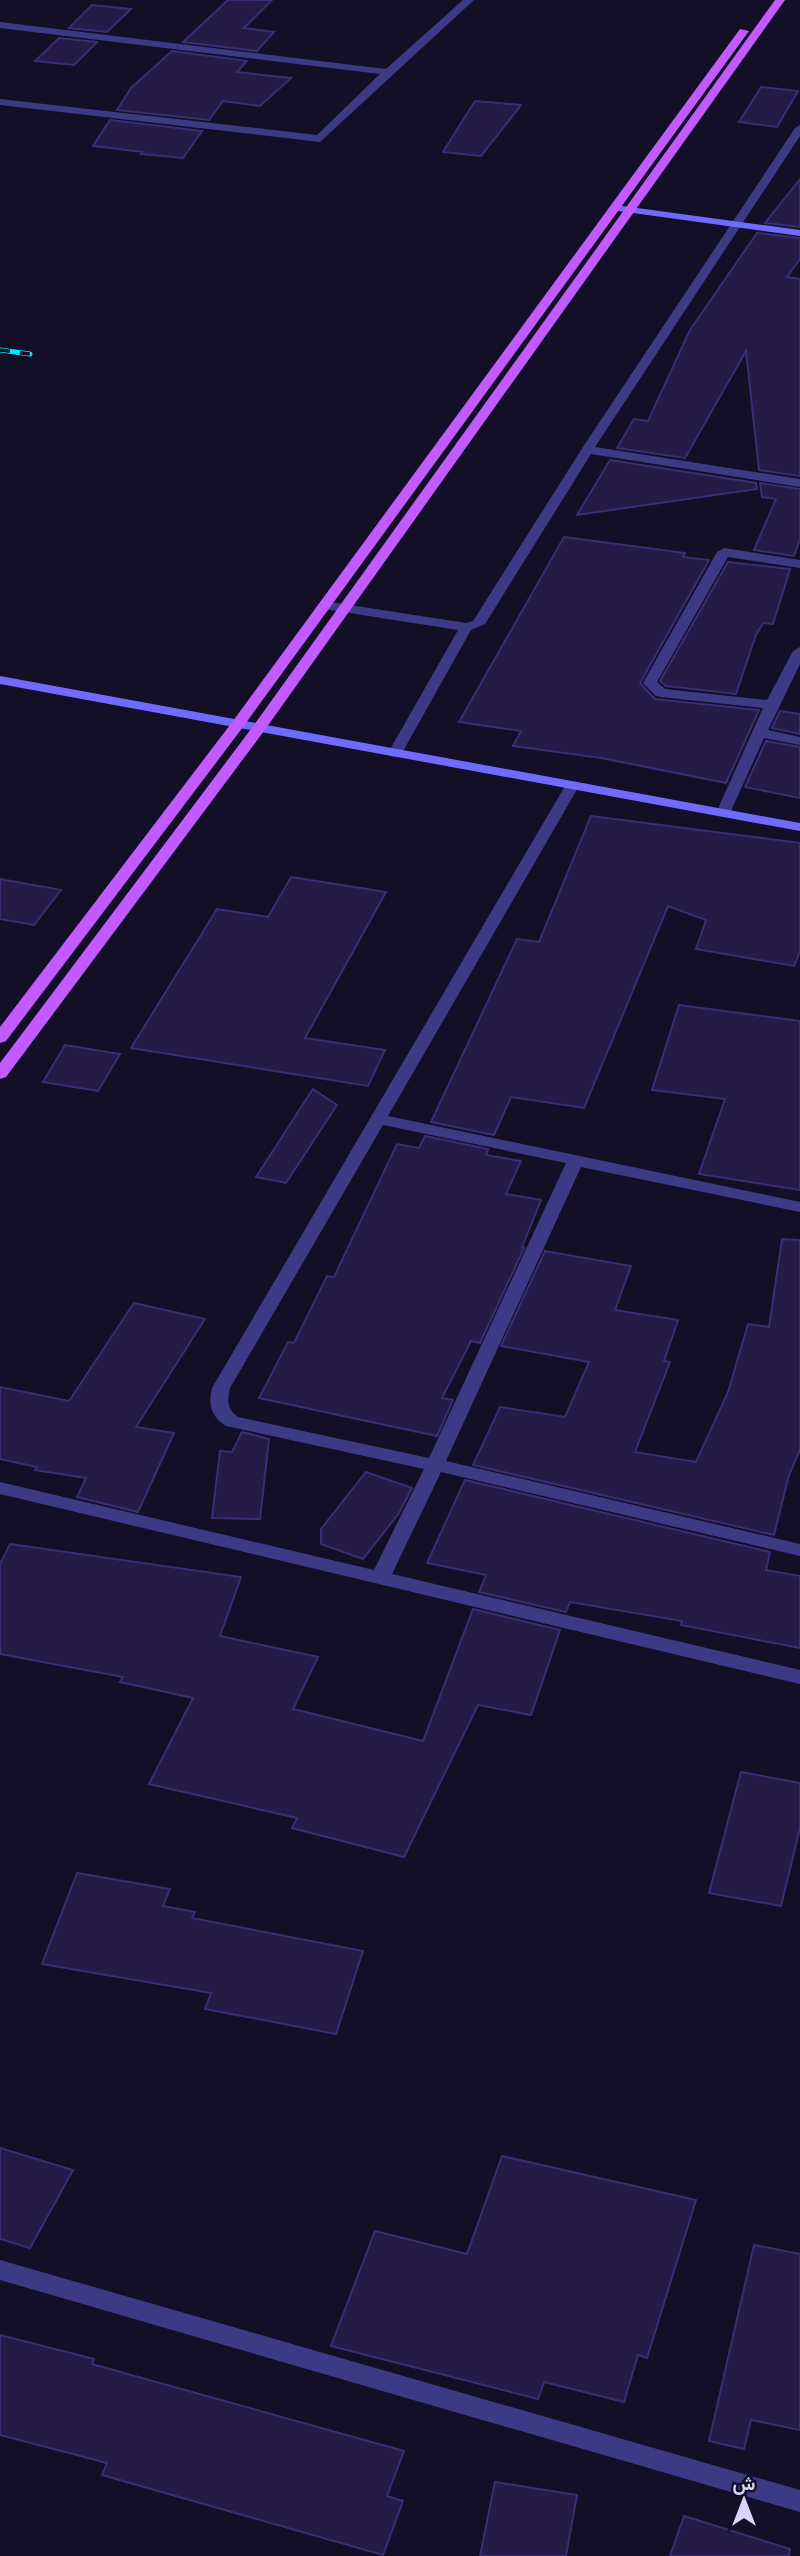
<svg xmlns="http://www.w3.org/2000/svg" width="800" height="2556" font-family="Arial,Vazirmatn,sans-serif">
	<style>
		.building { fill: #241b47; stroke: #3b2d73; stroke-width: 2 }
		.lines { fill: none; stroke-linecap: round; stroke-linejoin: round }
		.lane { fill: #3d3a85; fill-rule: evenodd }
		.street { fill: #3d3a85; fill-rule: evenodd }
		.secondary { fill: #6f6bff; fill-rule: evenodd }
		.primary { fill: #c25bff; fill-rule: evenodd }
		.rail-casing { stroke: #00e5ff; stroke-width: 5 }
		.rail { stroke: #130f26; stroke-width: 3.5; stroke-dasharray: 10; stroke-linecap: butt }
	</style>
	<rect width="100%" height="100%" fill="#130f26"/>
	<g class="building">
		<path d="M 228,0 L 272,0 L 244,28 L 274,32 L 257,51 L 183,42 Z"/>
		<path d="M 92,5 L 131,9 L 107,32 L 69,28 Z"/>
		<path d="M 59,38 L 97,42 L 74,65 L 35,61 Z"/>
		<path d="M 172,51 L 247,61 L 237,72 L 291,78 L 260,106 L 223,101 L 209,120 L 117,110 L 131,88 Z"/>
		<path d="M 761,87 L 798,91 L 777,127 L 739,122 Z"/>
		<path d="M 475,101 L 521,105 L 481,156 L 443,152 Z"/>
		<path d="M 110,120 L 202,131 L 183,158 L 141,154 L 143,152 L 93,146 Z"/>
		<path d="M 800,179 L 800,227 L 765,223 Z"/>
		<path d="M 757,233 L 800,238 L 800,259 L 787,277 L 800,279 L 800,476 L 759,470 L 746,351 L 685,458 L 617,448 L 634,419 L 648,421 L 690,330 Z"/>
		<path d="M 610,460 L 756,483 L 757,489 L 577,515 Z"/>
		<path d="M 760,483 L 800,489 L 800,539 L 794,556 L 754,550 L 776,499 L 762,497 Z"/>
		<path d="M 564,537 L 685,553 L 683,557 L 709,560 L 640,683 L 655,699 L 759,710 L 726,783 L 601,758 L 513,746 L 521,731 L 459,722 Z"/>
		<path d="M 728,562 L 790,569 L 773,624 L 763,623 L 756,635 L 736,694 L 666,686 L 660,681 Z"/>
		<path d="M 780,711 L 800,714 L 800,734 L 772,728 Z"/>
		<path d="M 766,741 L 800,747 L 800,798 L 745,787 Z"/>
		<path d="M 591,816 L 800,843 L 800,952 L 794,966 L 696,949 L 706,920 L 668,906 L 584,1108 L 511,1097 L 494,1135 L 431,1122 L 517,939 L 539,942 Z"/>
		<path d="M 291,877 L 386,892 L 305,1038 L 385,1050 L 368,1086 L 131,1048 L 217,909 L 268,917 Z"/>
		<path d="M 0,879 L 61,890 L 34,925 L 0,919 Z"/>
		<path d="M 679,1005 L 800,1021 L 800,1190 L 699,1174 L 725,1099 L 652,1090 Z"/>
		<path d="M 65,1045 L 120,1054 L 98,1091 L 43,1082 Z"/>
		<path d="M 313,1089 L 337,1105 L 286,1183 L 256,1177 Z"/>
		<path d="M 425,1136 L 488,1149 L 486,1155 L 521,1161 L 506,1194 L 541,1200 L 522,1247 L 524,1248 L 480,1343 L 471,1341 L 442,1398 L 453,1400 L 437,1436 L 259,1398 L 288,1342 L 294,1343 L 327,1276 L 334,1277 L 397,1144 L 419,1148 Z"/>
		<path d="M 782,1239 L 800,1240 L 800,1450 L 789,1475 L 774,1535 L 473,1465 L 500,1407 L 565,1417 L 589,1362 L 501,1346 L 545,1251 L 631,1266 L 615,1310 L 678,1320 L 664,1361 L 670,1362 L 635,1452 L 696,1462 L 728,1392 L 748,1324 L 769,1327 Z"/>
		<path d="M 134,1303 L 205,1319 L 136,1427 L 174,1433 L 138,1512 L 77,1497 L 86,1478 L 35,1470 L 37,1467 L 0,1459 L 0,1387 L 69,1401 Z"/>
		<path d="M 242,1432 L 269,1439 L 260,1519 L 212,1518 L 220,1451 L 232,1452 Z"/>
		<path d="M 366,1472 L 412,1488 L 399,1513 L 363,1559 L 321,1544 L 321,1529 Z"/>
		<path d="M 465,1480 L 770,1552 L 766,1570 L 800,1576 L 800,1648 L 681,1625 L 682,1621 L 570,1602 L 566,1612 L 479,1592 L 486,1575 L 427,1563 Z"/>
		<path d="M 10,1544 L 241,1577 L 220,1636 L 318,1657 L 293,1709 L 423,1741 L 473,1609 L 560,1630 L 531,1715 L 478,1705 L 404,1857 L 292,1828 L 297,1818 L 149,1784 L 193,1698 L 120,1682 L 123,1677 L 0,1654 L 0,1564 Z"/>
		<path d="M 741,1772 L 800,1783 L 800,1828 L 781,1906 L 709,1893 Z"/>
		<path d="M 77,1873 L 170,1889 L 163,1906 L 195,1912 L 192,1918 L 363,1951 L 336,2034 L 205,2009 L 211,1993 L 42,1964 Z"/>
		<path d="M 0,2148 L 73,2170 L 30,2248 L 0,2239 Z"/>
		<path d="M 502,2156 L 696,2200 L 647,2358 L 638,2355 L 624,2402 L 544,2382 L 538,2399 L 331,2346 L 375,2231 L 467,2254 Z"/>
		<path d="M 754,2245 L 800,2254 L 800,2430 L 751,2420 L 744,2449 L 709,2441 Z"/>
		<path d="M 0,2335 L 94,2359 L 92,2364 L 404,2451 L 387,2496 L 403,2501 L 383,2555 L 102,2475 L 107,2463 L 0,2435 Z"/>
		<path d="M 495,2482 L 577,2495 L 566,2556 L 480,2556 Z"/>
		<path d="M 684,2516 L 790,2549 L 789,2556 L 670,2556 Z"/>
	</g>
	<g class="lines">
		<path class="lane" d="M 463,0 L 474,0 L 320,142 L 0,105 L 0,99 L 317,135 L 380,74 L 0,28 L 0,22 L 386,69 Z"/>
		<g class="street">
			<path d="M 800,125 L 800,136 L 595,447 L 800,479 L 800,487 L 591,454 L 485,624 L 471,630 L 402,753 L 395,757 L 390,756 L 388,753 L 458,630 L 324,609 L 317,605 L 324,601 L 466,623 L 473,621 L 581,450 L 795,128 Z"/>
			<path d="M 724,548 L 800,560 L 800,568 L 728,557 L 657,682 L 665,689 L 767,700 L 793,651 L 800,647 L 800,664 L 768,730 L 800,737 L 800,745 L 764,738 L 730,813 L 723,817 L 716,813 L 763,708 L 661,697 L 656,696 L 643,683 L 717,552 Z"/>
			<path d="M 572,782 L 579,786 L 388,1116 L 800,1202 L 800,1212 L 581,1167 L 446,1461 L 800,1544 L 800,1556 L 441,1472 L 392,1574 L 800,1670 L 800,1684 L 0,1494 L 0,1482 L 374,1570 L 424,1469 L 226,1426 C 211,1416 208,1405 212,1388 L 565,786 ZM 383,1125 L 566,1163 L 429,1458 L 238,1417 C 227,1409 227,1401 230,1388 Z"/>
			<path d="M 0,2260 L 800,2490 L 800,2512 L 0,2280 Z"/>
		</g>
		<g class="secondary">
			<path d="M 615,205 L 800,230 L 800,236 L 611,210 L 611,206 Z"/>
			<path d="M 0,676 L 800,823 L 800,831 L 0,684 Z"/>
		</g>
		<g class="primary">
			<path d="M 775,0 L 785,0 L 264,731 L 6,1077 L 0,1079 L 0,1063 L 254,725 Z"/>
			<path d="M 740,29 L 749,31 L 243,727 L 6,1041 L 0,1043 L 0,1027 L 233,721 Z"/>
		</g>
		<g class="rail-casing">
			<path id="rail" d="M 0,350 L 30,354"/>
		</g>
		<use href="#rail" class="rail"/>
	</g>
	<g transform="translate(744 2500)" stroke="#130f26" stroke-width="5" paint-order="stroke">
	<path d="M0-5L12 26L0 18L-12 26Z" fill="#d9d4ff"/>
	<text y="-10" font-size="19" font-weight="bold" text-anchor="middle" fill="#d9d4ff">ش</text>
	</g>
</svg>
